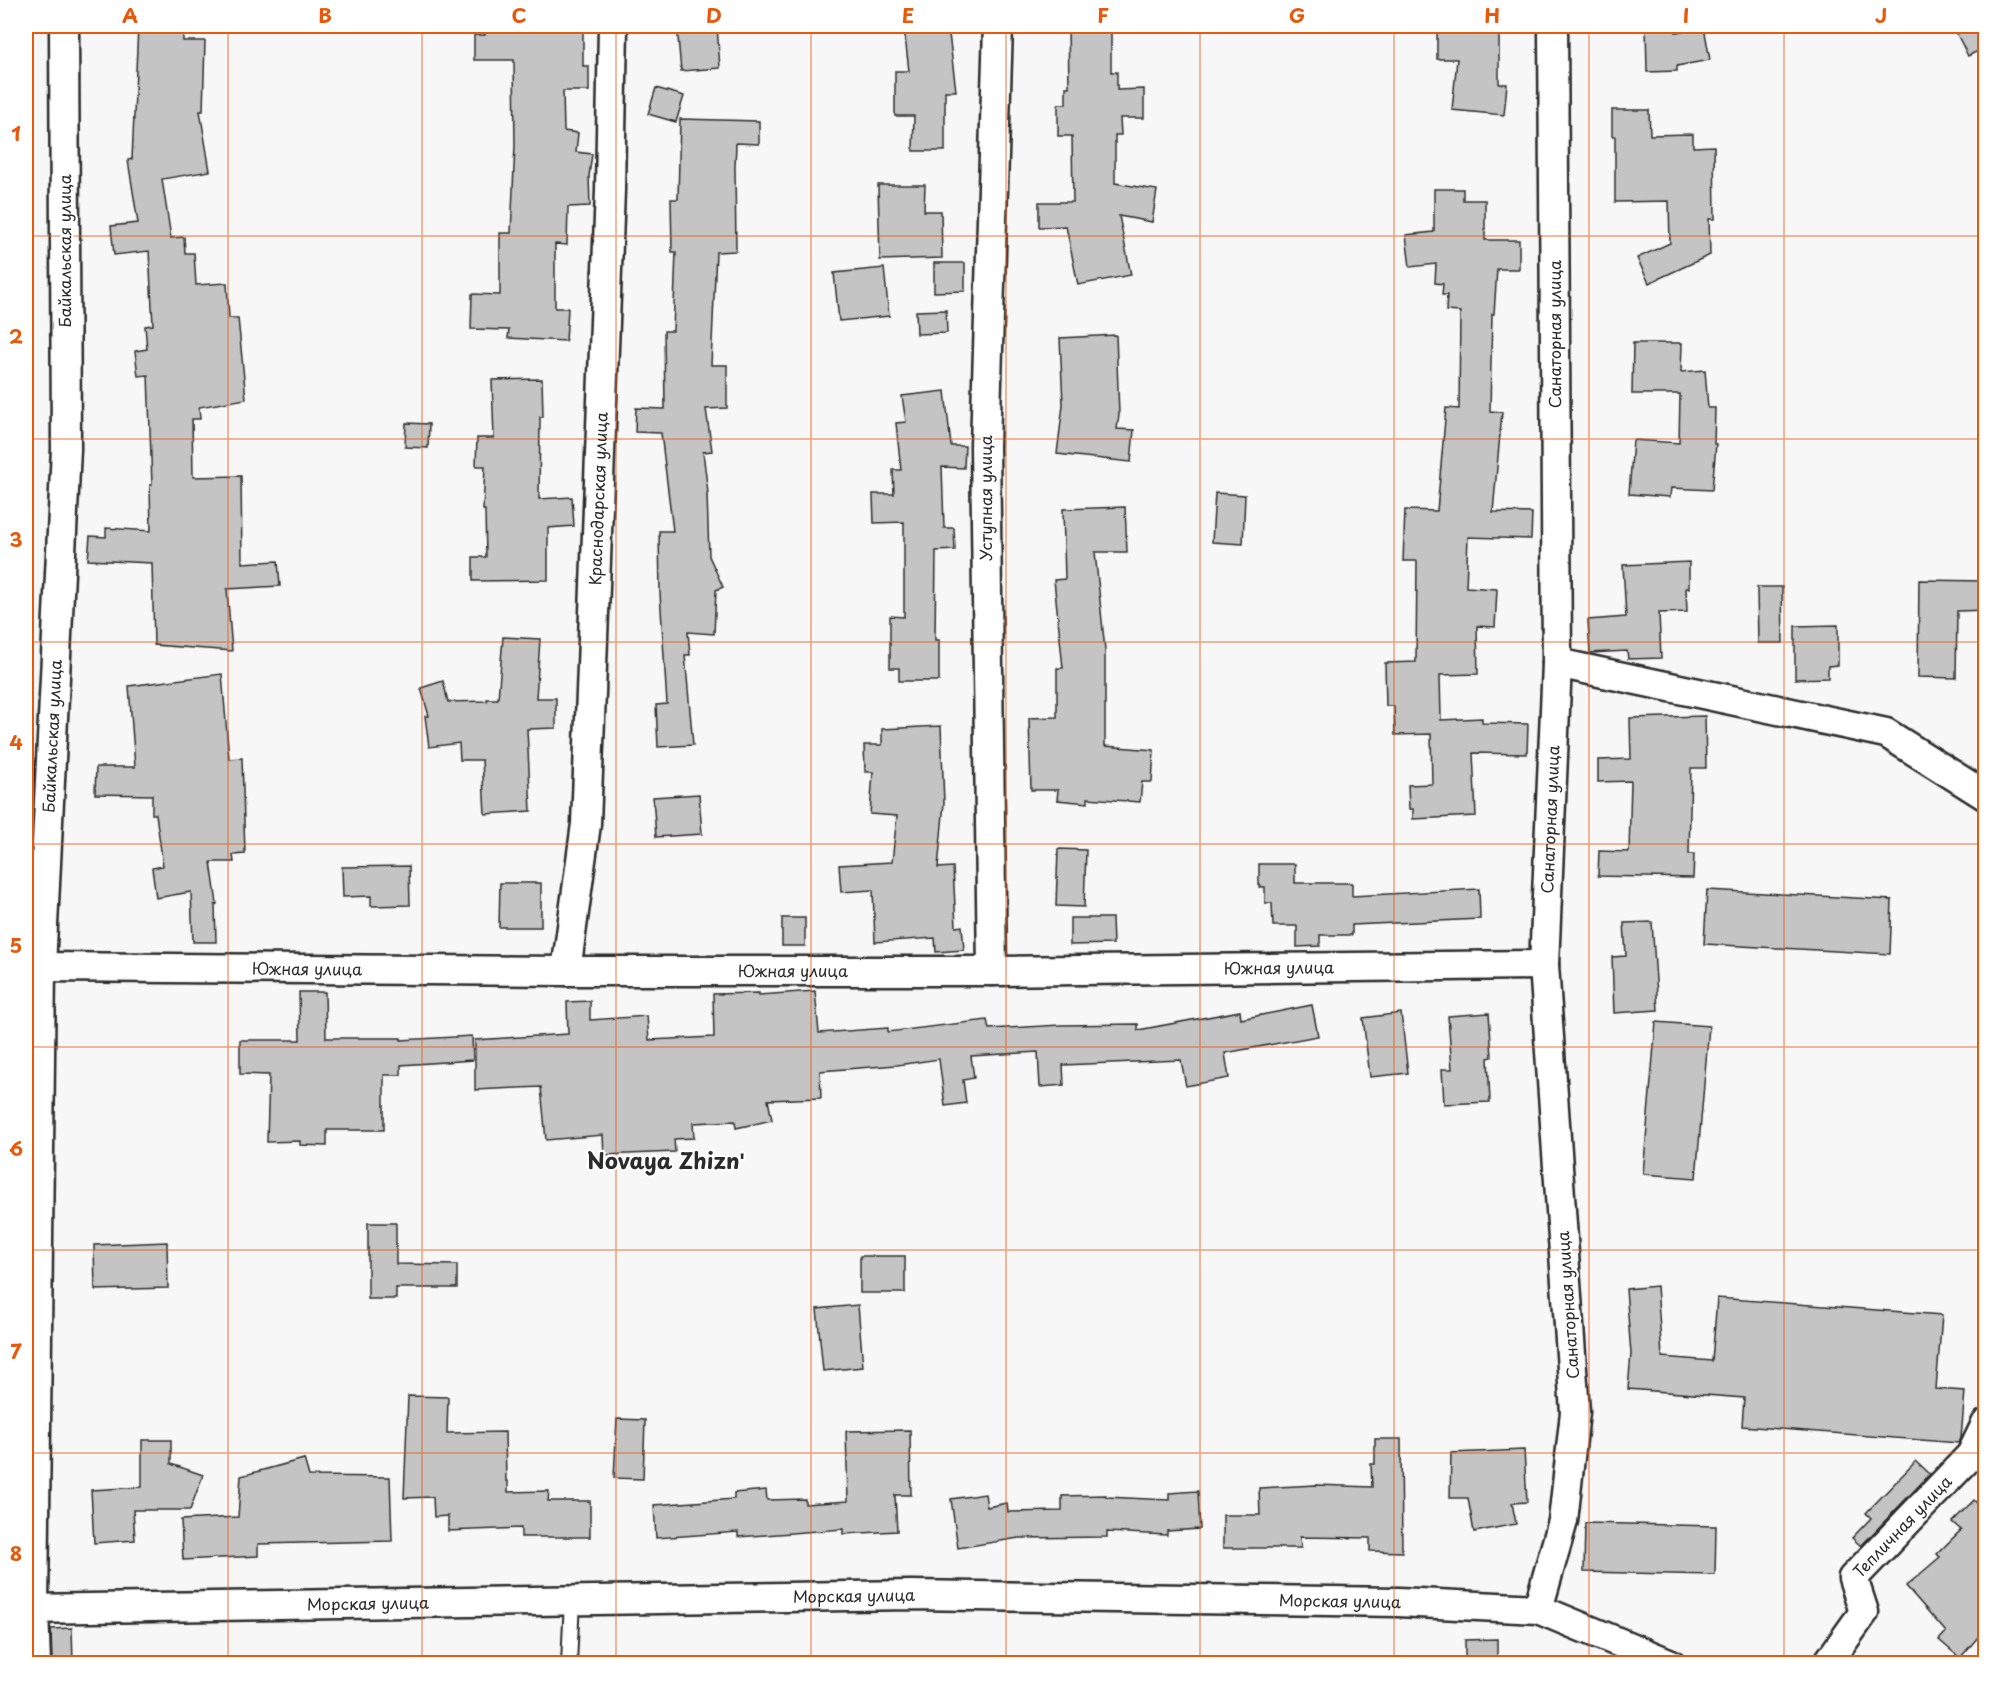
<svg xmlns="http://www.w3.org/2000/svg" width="2011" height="1689" font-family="'Playpen Sans',sans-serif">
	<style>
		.building { fill: #c4c4c4; stroke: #2b2b2b; stroke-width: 1.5 }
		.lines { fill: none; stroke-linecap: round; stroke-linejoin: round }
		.service-casing { stroke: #2b2b2b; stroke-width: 18 }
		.minor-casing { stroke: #2b2b2b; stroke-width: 33 }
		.service { stroke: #fff; stroke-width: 14 }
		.minor { stroke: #fff; stroke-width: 28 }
		.grid { fill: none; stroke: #e8590c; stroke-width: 1.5; stroke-opacity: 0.55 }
		.labels { text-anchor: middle; stroke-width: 4.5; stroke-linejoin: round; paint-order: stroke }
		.street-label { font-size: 16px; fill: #2b2b2b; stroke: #fff }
		.district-label { font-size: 22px; font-weight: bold; fill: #2b2b2b; stroke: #fff }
		.neatline { fill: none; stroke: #e8590c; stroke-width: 2 }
		.grid-label { font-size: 20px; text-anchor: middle; font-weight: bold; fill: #e8590c }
	</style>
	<rect width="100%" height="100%" fill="#f7f7f7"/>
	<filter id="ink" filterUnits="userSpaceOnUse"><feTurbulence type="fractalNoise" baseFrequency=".0167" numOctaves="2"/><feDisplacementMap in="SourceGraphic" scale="12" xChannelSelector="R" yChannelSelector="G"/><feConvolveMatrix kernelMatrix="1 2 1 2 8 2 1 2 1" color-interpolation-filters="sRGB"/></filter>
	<g filter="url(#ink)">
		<g class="building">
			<path d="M 138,26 L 183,26 L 183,41 L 205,41 L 203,111 L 200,111 L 210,171 L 162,179 L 171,238 L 184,237 L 185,253 L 194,253 L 196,285 L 227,283 L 229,318 L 238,318 L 246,399 L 199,407 L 200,419 L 192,419 L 193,477 L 241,476 L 242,563 L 278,561 L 280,586 L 227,589 L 232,651 L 154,645 L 152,563 L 88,560 L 90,536 L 106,537 L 106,528 L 151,531 L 150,485 L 152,485 L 148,375 L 138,376 L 135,351 L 147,349 L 145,326 L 153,325 L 149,251 L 114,255 L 111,226 L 138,223 L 128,160 L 132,159 Z"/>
			<path d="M 485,26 L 583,26 L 583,66 L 589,66 L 589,91 L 563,91 L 564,131 L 578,133 L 576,152 L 592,154 L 589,176 L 590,206 L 568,207 L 567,245 L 555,244 L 555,308 L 568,308 L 566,341 L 508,338 L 509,330 L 471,329 L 472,294 L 500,295 L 500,233 L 511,233 L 515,145 L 514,60 L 474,60 L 474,35 L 485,35 Z"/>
			<path d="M 677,26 L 717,26 L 720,68 L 681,71 Z"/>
			<path d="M 927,26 L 948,26 L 956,91 L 945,91 L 945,151 L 913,151 L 914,116 L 895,116 L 895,71 L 909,71 L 904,28 Z"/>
			<path d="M 1068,26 L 1111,26 L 1111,72 L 1117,72 L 1117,90 L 1144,89 L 1144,118 L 1120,118 L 1121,135 L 1115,135 L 1115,183 L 1157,190 L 1152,222 L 1119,216 L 1131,275 L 1078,285 L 1066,226 L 1039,227 L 1039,202 L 1073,202 L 1072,136 L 1058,136 L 1058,104 L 1066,104 L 1066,87 L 1069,87 Z"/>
			<path d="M 1437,26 L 1499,26 L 1499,84 L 1507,84 L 1504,115 L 1452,110 L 1457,59 L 1437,59 Z"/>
			<path d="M 1646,26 L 1676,26 L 1676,32 L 1704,27 L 1710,60 L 1677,66 L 1677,71 L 1647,72 Z"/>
			<path d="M 1953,26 L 1986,26 L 1986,47 L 1968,56 Z"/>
			<path d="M 656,88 L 684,96 L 676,122 L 648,114 Z"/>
			<path d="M 1612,110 L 1649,110 L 1650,135 L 1693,134 L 1693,147 L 1714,146 L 1715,219 L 1709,219 L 1710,255 L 1649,283 L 1637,258 L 1670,243 L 1669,201 L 1615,202 L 1615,136 L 1612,136 Z"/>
			<path d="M 680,119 L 759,121 L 759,144 L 736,143 L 735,167 L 736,251 L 716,252 L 711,365 L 727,365 L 727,408 L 706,409 L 712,451 L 703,452 L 708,493 L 707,494 L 709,556 L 723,587 L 716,590 L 714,634 L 688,632 L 690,655 L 685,655 L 693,745 L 658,747 L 656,705 L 667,704 L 660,593 L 659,531 L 673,531 L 661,433 L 635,432 L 636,408 L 665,409 L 664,331 L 673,331 L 676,252 L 672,252 L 671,199 L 678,199 Z"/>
			<path d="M 878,185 L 925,185 L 924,211 L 941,211 L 942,258 L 880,260 Z"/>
			<path d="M 1434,189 L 1463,189 L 1463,200 L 1485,200 L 1485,240 L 1519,240 L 1519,269 L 1497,269 L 1494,314 L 1492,314 L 1490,411 L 1502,412 L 1493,512 L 1532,513 L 1531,539 L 1468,537 L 1466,587 L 1497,589 L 1495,627 L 1477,626 L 1478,674 L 1440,675 L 1441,720 L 1482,718 L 1482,723 L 1528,724 L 1527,754 L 1473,753 L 1476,816 L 1413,819 L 1413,809 L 1409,809 L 1408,785 L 1432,784 L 1431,734 L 1395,735 L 1394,706 L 1386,706 L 1385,663 L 1416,662 L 1417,561 L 1403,561 L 1405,510 L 1437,511 L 1446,408 L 1459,409 L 1460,312 L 1446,311 L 1447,295 L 1442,295 L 1443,284 L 1435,283 L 1436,264 L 1410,267 L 1406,235 L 1434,232 Z"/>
			<path d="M 934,263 L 965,263 L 965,291 L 934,292 Z"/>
			<path d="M 884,268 L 889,316 L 839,321 L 834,273 Z"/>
			<path d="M 946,310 L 947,333 L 917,334 L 916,311 Z"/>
			<path d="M 1116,335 L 1119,415 L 1117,429 L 1134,430 L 1131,462 L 1057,454 L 1063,405 L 1060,338 Z"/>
			<path d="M 1633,343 L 1682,343 L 1681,372 L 1705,370 L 1708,408 L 1715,408 L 1714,444 L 1716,444 L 1712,490 L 1671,488 L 1670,497 L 1629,494 L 1633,440 L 1679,443 L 1680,394 L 1632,394 Z"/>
			<path d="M 542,379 L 543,417 L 540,417 L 539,499 L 572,497 L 574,526 L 548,528 L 548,580 L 473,581 L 473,557 L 486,557 L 485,510 L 483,510 L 485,466 L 476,466 L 477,438 L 494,438 L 492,380 Z"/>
			<path d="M 945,391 L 951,446 L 965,446 L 964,468 L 942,467 L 944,528 L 954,528 L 955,550 L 936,551 L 935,640 L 939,640 L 939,681 L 899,681 L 899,668 L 890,668 L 890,616 L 904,617 L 904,522 L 874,523 L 873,494 L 894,494 L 893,470 L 901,470 L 896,423 L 906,422 L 902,396 Z"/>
			<path d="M 406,423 L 429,424 L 428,448 L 405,447 Z"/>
			<path d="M 1215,493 L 1245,495 L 1243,544 L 1212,542 Z"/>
			<path d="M 1125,507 L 1127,552 L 1095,552 L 1105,650 L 1105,746 L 1154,750 L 1152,782 L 1142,782 L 1140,802 L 1088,798 L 1088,803 L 1057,800 L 1058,790 L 1031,790 L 1029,718 L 1057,717 L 1057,668 L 1063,668 L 1054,580 L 1065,579 L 1063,509 Z"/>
			<path d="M 1689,562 L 1689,588 L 1686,588 L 1687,612 L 1659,613 L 1661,658 L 1628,659 L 1627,651 L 1590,653 L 1588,620 L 1626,617 L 1623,565 Z"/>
			<path d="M 1919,580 L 1986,581 L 1986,610 L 1957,611 L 1956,678 L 1918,677 Z"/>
			<path d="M 1757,587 L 1782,587 L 1783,643 L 1758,643 Z"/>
			<path d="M 1838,625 L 1838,665 L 1828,666 L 1828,678 L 1795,679 L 1795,626 Z"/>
			<path d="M 503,637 L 540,639 L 536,698 L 556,698 L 556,728 L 527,729 L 531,811 L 485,814 L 482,760 L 460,760 L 459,743 L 429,747 L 425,716 L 429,716 L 421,688 L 443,681 L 448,702 L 487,701 L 487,699 L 498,699 Z"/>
			<path d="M 222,674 L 229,759 L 242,758 L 245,854 L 233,855 L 234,862 L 211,862 L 217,904 L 215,905 L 216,942 L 193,942 L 191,892 L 156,898 L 152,868 L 163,866 L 156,814 L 152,814 L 152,795 L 95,794 L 96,767 L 135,767 L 129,686 Z"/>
			<path d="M 1705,716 L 1706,768 L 1691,768 L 1689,854 L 1694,854 L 1693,878 L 1598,876 L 1599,851 L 1629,852 L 1631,781 L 1598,782 L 1598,760 L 1631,759 L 1630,718 Z"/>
			<path d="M 941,726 L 944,803 L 938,868 L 953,867 L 956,927 L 962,926 L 964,950 L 936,952 L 935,938 L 875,942 L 873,890 L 841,892 L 839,865 L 892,862 L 897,816 L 870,814 L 873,772 L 865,772 L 864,745 L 882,745 L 882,729 Z"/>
			<path d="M 699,794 L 702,834 L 656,837 L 653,797 Z"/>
			<path d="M 1058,849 L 1086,850 L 1084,907 L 1056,906 Z"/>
			<path d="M 1259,864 L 1295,864 L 1295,883 L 1352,883 L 1352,896 L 1479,889 L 1480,919 L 1352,925 L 1352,935 L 1320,935 L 1320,946 L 1297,947 L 1297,926 L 1273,926 L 1272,903 L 1265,903 L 1265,887 L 1259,887 Z"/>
			<path d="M 409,866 L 410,905 L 371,906 L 371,896 L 343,897 L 342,867 Z"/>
			<path d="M 500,883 L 541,883 L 541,927 L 499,927 Z"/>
			<path d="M 1707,890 L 1892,900 L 1890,954 L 1704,944 Z"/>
			<rect x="782" y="918" width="23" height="28"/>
			<path d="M 1070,918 L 1112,918 L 1113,944 L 1070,945 Z"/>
			<path d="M 1652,922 L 1658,1010 L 1614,1013 L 1612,957 L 1626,956 L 1624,923 Z"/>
			<path d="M 815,991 L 819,1033 L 888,1028 L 888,1032 L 987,1020 L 989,1029 L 1061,1025 L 1138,1024 L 1138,1030 L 1240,1011 L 1241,1019 L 1312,1005 L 1318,1036 L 1225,1053 L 1229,1078 L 1186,1086 L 1181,1060 L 1063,1065 L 1064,1085 L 1040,1087 L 1038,1052 L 971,1056 L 974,1078 L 963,1080 L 966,1103 L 945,1106 L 939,1059 L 897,1065 L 820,1071 L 821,1098 L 768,1100 L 772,1120 L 736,1128 L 735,1121 L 693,1123 L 694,1138 L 674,1139 L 675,1152 L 604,1155 L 603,1135 L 546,1140 L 541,1087 L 475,1090 L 475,1040 L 568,1034 L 567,1002 L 590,1001 L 590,1020 L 647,1016 L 649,1040 L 714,1037 L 713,994 L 759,993 L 759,995 Z"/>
			<path d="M 299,992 L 325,992 L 326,1038 L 401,1038 L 401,1040 L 472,1036 L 473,1060 L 401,1065 L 401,1075 L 384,1075 L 384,1130 L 327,1130 L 327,1146 L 300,1145 L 300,1141 L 267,1142 L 269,1075 L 240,1074 L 240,1040 L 300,1040 Z"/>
			<path d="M 1401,1013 L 1408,1073 L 1370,1077 L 1363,1018 Z"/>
			<path d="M 1489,1013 L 1492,1057 L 1488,1058 L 1490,1102 L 1444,1104 L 1442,1069 L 1452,1069 L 1448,1016 Z"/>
			<path d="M 1656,1022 L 1709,1026 L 1696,1178 L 1643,1174 Z"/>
			<path d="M 368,1223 L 396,1223 L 396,1264 L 457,1265 L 457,1288 L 396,1288 L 396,1299 L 368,1299 Z"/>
			<path d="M 167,1242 L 168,1288 L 95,1290 L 94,1245 Z"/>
			<rect x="860" y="1256" width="45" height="37"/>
			<path d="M 1657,1286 L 1662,1357 L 1712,1361 L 1717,1298 L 1942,1315 L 1936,1389 L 1965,1391 L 1961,1438 L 1959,1443 L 1742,1426 L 1744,1398 L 1628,1389 L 1631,1354 L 1626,1289 Z"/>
			<path d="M 858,1305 L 863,1367 L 823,1371 L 817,1309 Z"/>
			<path d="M 408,1396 L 448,1397 L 447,1433 L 505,1432 L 506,1481 L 508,1481 L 508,1492 L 549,1491 L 548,1501 L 590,1501 L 590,1537 L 521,1537 L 521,1528 L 448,1531 L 448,1516 L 434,1517 L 433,1497 L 404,1498 Z"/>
			<path d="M 617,1419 L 645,1420 L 643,1479 L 614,1478 Z"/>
			<path d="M 910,1430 L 911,1495 L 895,1495 L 897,1531 L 843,1534 L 843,1529 L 738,1537 L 738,1532 L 656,1538 L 654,1505 L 734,1499 L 734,1493 L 766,1490 L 767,1500 L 805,1499 L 805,1504 L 848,1501 L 846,1431 Z"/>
			<path d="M 1375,1439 L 1401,1439 L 1402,1552 L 1370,1551 L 1370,1538 L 1300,1537 L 1301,1548 L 1223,1548 L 1223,1515 L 1260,1515 L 1259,1488 L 1316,1485 L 1372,1487 L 1371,1464 L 1375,1464 Z"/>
			<path d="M 142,1440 L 171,1440 L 171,1464 L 203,1475 L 190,1510 L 133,1510 L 135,1540 L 94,1543 L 91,1490 L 142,1487 Z"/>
			<path d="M 1524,1450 L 1527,1502 L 1512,1503 L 1516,1524 L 1474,1532 L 1468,1498 L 1450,1498 L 1451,1453 Z"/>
			<path d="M 304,1459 L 309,1476 L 390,1477 L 392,1541 L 258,1544 L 258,1556 L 183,1560 L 181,1520 L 238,1517 L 241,1476 Z"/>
			<path d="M 1916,1461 L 1930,1474 L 1861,1546 L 1852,1538 L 1871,1518 L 1866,1513 Z"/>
			<path d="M 1198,1491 L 1200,1529 L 1167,1531 L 1167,1535 L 1107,1532 L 1107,1537 L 1019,1538 L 958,1548 L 951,1499 L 985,1494 L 987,1507 L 1007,1503 L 1008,1512 L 1062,1511 L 1062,1496 L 1106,1495 L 1106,1497 L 1169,1500 L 1169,1493 Z"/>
			<path d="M 1974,1500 L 1982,1509 L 1986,1506 L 1986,1628 L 1960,1658 L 1939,1640 L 1946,1632 L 1906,1586 L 1940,1557 L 1937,1554 L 1961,1530 L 1952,1522 Z"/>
			<path d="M 1585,1523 L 1716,1526 L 1715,1575 L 1584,1572 Z"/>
			<path d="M 72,1628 L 73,1664 L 52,1664 L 51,1629 Z"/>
			<path d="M 1497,1639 L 1497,1664 L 1465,1664 L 1465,1640 Z"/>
		</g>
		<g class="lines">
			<g class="service-casing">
				<path id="service" d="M 569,1664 L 572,1600"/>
			</g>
			<g class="minor-casing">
				<g id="minor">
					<path d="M 1557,663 L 1886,733 L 1986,796"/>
					<path id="s1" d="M 41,967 L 566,971 L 992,971 L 1544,965"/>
					<path id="s2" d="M 566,971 L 586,824 L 610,190 L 613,26"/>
					<path d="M 992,971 L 985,446 L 998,26"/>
					<path id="s3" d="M 26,1609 L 911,1595 L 1398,1602 L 1538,1609 L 1671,1664"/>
					<path id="s4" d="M 1538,1609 L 1563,1521 L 1575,1412 L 1544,965 L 1557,663 L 1553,26"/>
					<path id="s5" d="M 36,1664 L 34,1609 L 41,967 L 66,449 L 64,26"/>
					<path id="s6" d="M 1827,1664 L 1864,1612 L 1853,1578 L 1971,1455 L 1986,1424"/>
				</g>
			</g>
			<use href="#service" class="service"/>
			<use href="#minor" class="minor"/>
		</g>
	</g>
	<path class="grid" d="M 228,26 L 228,1664M 422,26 L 422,1664M 616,26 L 616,1664M 811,26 L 811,1664M 1006,26 L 1006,1664M 1200,26 L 1200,1664M 1394,26 L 1394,1664M 1589,26 L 1589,1664M 1784,26 L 1784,1664M 26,236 L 1986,236M 26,439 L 1986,439M 26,642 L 1986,642M 26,844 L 1986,844M 26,1047 L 1986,1047M 26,1250 L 1986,1250M 26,1453 L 1986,1453"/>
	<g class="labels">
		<g class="street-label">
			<text transform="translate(65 251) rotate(-90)" y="6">Байкальская улица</text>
			<text transform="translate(1555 334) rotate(-90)" y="6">Санаторная улица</text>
			<text transform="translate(986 498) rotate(-90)" y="6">Уступная улица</text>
			<text dy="6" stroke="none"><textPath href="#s2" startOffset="474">Краснодарская улица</textPath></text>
			<text dy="6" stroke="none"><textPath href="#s5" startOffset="928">Байкальская улица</textPath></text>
			<text dy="6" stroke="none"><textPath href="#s4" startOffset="795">Санаторная улица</textPath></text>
			<text dy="6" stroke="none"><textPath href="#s1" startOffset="1238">Южная улица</textPath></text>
			<text dy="6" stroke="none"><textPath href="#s1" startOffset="266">Южная улица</textPath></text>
			<text dy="6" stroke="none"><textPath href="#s1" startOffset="752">Южная улица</textPath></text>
			<text transform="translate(1568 1305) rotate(-94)" y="6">Санаторная улица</text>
			<text dy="6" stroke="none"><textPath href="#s6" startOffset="171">Тепличная улица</textPath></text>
			<text dy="6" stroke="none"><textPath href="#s3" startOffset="828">Морская улица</textPath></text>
			<text dy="6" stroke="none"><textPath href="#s3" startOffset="1314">Морская улица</textPath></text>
			<text dy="6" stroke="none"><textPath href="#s3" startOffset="342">Морская улица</textPath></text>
		</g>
		<g class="district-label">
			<text x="666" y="1169">Novaya Zhiznʹ</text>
		</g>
	</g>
	<rect width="2011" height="1689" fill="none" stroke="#fff" stroke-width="66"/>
	<rect x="33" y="33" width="1945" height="1623" class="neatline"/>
	<g class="grid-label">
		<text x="130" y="23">A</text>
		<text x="325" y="23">B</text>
		<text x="519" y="23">C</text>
		<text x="714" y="23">D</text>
		<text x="908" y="23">E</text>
		<text x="1103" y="23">F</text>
		<text x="1297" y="23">G</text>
		<text x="1492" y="23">H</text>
		<text x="1686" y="23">I</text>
		<text x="1881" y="23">J</text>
		<text x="16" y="141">1</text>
		<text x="16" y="344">2</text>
		<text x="16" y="547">3</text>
		<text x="16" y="750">4</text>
		<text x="16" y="953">5</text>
		<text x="16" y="1156">6</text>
		<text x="16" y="1359">7</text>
		<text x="16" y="1561">8</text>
	</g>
</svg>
